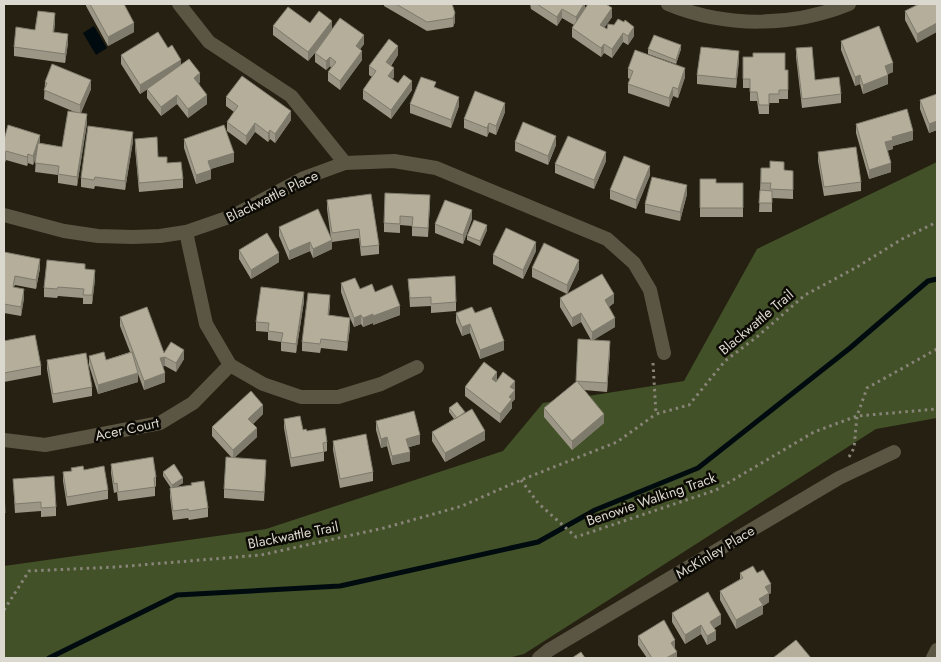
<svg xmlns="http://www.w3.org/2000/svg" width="941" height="662" font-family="Jost,sans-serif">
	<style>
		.forest { fill: #425128 }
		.water { fill: #000b0f }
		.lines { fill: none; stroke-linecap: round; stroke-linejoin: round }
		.stream { stroke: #000b0f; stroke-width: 5 }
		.path { stroke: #888478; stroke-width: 3; stroke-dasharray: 2.5 4; stroke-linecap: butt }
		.minor { stroke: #5b5544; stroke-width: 14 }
		.wall { fill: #9b9685 }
		.shaded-wall { fill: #7e7a6c }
		.building { fill: #b4ae9b; stroke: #7e7a6c }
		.labels { text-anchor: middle; stroke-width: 5; stroke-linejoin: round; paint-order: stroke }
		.street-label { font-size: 14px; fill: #dbd8cf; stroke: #0c0a04 }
	</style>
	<rect width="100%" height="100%" fill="#252011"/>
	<path class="forest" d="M 937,162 L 937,418 L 876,429 L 524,654 L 508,658 L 4,658 L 4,566 L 266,529 L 503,451 L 543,403 L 684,381 L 757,249 Z"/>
	<path class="water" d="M 94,26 L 107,48 L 96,55 L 83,33 Z"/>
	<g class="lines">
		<path class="stream" d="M 49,658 L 177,595 L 340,586 L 538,542 L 595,510 L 698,468 L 850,348 L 928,281 L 937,279"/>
		<g class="path">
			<path d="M 653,363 L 656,414 L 689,405 L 725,361 L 758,336 L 805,295 L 857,267 L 902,239 L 937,222"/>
			<path d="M 849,457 L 854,448 L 857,416 L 867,388 L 937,349"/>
			<path d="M 521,480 L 538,503 L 576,537 L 716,490 L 814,432 L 857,416 L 937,409"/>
			<path d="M 4,610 L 29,571 L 116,567 L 261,555 L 384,528 L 462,506 L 521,480 L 617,442 L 656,414"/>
		</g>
		<g class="minor">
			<path d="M 179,4 L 209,42 L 291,96 L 345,163"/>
			<path d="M 668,4 C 726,28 792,27 849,4"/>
			<path d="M 4,215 L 64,231 L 98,236 L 133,237 L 160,236 L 186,232 L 235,215 L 304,178 L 345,163 L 394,161 L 436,168 L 607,239 L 634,263 L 650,290 L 664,353"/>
			<path d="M 186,232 L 206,324 L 230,365 L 263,384 L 301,397 L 338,397 L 381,384 L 417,367"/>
			<path d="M 4,440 L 45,445 L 160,423 L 193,403 L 230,365"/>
			<path d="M 539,658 L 549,650 L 839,478 L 894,452"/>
			<path d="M 933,658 L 937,650"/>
		</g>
	</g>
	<g class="wall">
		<path d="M 86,4 L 126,4 L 124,5 L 134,32 L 108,46 L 86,6 Z"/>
		<path d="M 384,4 L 452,4 L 455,22 L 453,27 L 427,31 L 384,6 Z"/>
		<path d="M 530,4 L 585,4 L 585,8 L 612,17 L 604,28 L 607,29 L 608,24 L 634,36 L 628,45 L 623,42 L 612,58 L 604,53 L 601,57 L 572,37 L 572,28 L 574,25 L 562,18 L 557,26 L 531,9 Z"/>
		<path d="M 919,4 L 917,43 L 905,20 L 905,11 Z"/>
		<path d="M 55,22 L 54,32 L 68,43 L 65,63 L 14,56 L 14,47 L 35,30 Z"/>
		<path d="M 310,23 L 332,29 L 364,44 L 360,49 L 362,60 L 340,90 L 328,81 L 328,72 L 331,68 L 330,66 L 326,70 L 315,62 L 315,53 L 308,61 L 273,35 L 273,26 Z"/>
		<path d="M 841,41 L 893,72 L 888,74 L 888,84 L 863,94 L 860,84 L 855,86 L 841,50 Z"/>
		<path d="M 168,48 L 181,64 L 200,82 L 199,83 L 207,104 L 188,118 L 177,104 L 161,116 L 147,98 L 147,89 L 140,94 L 121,64 L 121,55 Z"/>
		<path d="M 796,48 L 815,80 L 841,94 L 841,103 L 802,108 L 796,57 Z"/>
		<path d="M 648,49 L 681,49 L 676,64 L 648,54 Z"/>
		<path d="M 398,55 L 391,66 L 394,77 L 392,79 L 398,83 L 412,90 L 391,119 L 363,99 L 363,90 L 372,77 L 369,75 L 369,66 Z"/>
		<path d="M 743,57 L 785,70 L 788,70 L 788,99 L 779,99 L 779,103 L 769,103 L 769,114 L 759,114 L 757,101 L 750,101 L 750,88 L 743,88 Z"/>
		<path d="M 739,60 L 736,88 L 697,84 L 697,75 Z"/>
		<path d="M 628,69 L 685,77 L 678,98 L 673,96 L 669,107 L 628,93 L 628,84 L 630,79 L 628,78 Z"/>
		<path d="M 45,82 L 91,89 L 81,113 L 87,123 L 77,186 L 58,183 L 58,175 L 35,172 L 36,157 L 33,165 L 28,163 L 27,166 L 6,160 L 4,164 L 4,140 L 40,143 L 62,147 L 77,113 L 44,99 Z"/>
		<path d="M 436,88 L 459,106 L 451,128 L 410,113 L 410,104 Z"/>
		<path d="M 937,94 L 937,130 L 929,133 L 920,109 L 920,100 Z"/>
		<path d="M 226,97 L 291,120 L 275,143 L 270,139 L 268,142 L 255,132 L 246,145 L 227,131 L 227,122 L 234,112 L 226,106 Z"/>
		<path d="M 505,112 L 496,135 L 489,132 L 487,137 L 464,128 L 464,119 Z"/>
		<path d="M 856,124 L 913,140 L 893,146 L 893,149 L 887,151 L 891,172 L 869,179 L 856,133 Z"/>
		<path d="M 135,139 L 167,163 L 183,179 L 183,188 L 139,192 L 135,148 Z"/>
		<path d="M 184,139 L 234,162 L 210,169 L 211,179 L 196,184 L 184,148 Z"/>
		<path d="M 133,141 L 125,190 L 95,186 L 94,189 L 81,187 L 81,178 Z"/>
		<path d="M 515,142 L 556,145 L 548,165 L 515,151 Z"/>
		<path d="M 818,152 L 861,182 L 861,191 L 824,196 L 818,161 Z"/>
		<path d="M 606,161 L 594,189 L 555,173 L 555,164 Z"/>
		<path d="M 761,168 L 793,171 L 793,199 L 772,198 L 772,212 L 759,212 Z"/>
		<path d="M 650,175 L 636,209 L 610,199 L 610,190 Z"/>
		<path d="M 700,179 L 716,183 L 743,183 L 743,217 L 700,217 Z"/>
		<path d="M 687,194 L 680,221 L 645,213 L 645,204 Z"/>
		<path d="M 327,200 L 379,245 L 379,254 L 361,256 L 359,238 L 332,242 L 332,249 L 313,258 L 310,251 L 289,260 L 279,236 L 279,227 L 331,239 L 327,209 Z"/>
		<path d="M 430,204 L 428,237 L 412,236 L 412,226 L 400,225 L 400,233 L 384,232 L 384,223 Z"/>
		<path d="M 472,219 L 463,244 L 435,233 L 435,224 Z"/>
		<path d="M 487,230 L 480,246 L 467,240 L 467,236 Z"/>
		<path d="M 239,250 L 279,262 L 251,279 L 239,259 Z"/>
		<path d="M 536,251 L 523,279 L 493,264 L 493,255 Z"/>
		<path d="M 4,252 L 40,268 L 36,289 L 15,285 L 14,287 L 24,298 L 21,316 L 4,313 Z"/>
		<path d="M 532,268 L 579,269 L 567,294 L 532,277 Z"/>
		<path d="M 85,269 L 95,279 L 92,304 L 83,304 L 83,298 L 58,296 L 57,298 L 44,297 L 44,288 Z"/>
		<path d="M 408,279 L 456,302 L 456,311 L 431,313 L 431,306 L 410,307 Z"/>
		<path d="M 341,283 L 360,289 L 375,292 L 400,315 L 373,325 L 373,323 L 363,327 L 361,324 L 354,327 L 350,318 L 350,327 L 347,351 L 321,348 L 320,353 L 302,351 L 302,342 L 330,304 L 329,315 L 350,318 L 341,292 Z"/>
		<path d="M 560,298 L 614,303 L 609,307 L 615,327 L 593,340 L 610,350 L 607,392 L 584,390 L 604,423 L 572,450 L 544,417 L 544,408 L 576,382 L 578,339 L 591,340 L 581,322 L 572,327 L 560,307 Z"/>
		<path d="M 304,301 L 296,353 L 281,351 L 281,342 L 268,340 L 268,332 L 256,331 L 256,322 Z"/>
		<path d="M 456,313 L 475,313 L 504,350 L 480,359 L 470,333 L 462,336 L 456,322 Z"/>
		<path d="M 120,317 L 164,353 L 184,359 L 176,372 L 165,366 L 163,366 L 165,382 L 144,390 L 138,374 L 138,382 L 98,394 L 89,365 L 89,356 L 106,360 L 130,352 L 120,326 Z"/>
		<path d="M 4,341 L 41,366 L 41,375 L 4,382 Z"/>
		<path d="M 47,360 L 92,387 L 92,396 L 53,403 L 47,369 Z"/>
		<path d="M 497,380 L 515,381 L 515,399 L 512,402 L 512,408 L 500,423 L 465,396 L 465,387 Z"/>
		<path d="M 449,408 L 465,413 L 485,440 L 445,462 L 432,441 L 432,432 L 454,419 L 449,412 Z"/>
		<path d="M 263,414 L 253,424 L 257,437 L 234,458 L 266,469 L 264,501 L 224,498 L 224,489 L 232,458 L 212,436 L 212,427 Z"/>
		<path d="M 284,419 L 327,442 L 327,451 L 324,452 L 324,461 L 291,467 L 284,428 Z"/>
		<path d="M 376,421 L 420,444 L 409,447 L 410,461 L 392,465 L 387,446 L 381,448 L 376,430 Z"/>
		<path d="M 333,441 L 373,472 L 373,481 L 340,488 L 333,450 Z"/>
		<path d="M 111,464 L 156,477 L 156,486 L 155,487 L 155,496 L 118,501 L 117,492 L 114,493 L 111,473 Z"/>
		<path d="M 71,468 L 84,470 L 108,490 L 108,499 L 67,506 L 63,481 L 63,472 L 71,471 Z"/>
		<path d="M 163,472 L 183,483 L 176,487 L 208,508 L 208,517 L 189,520 L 188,518 L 173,520 L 170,497 L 170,488 L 171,488 L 163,476 Z"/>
		<path d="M 13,479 L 56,507 L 56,516 L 41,517 L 41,511 L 15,513 Z"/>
		<path d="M 4,489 L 5,513 L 5,522 L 4,522 Z"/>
		<path d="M 740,573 L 771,593 L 769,594 L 769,602 L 763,606 L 763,614 L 736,629 L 720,600 L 720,591 L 740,579 Z"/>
		<path d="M 672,613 L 721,624 L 714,628 L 716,640 L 707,645 L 701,634 L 685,644 L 672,622 Z"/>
		<path d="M 638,636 L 675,649 L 677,658 L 647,658 L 638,645 Z"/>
	</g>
	<g class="shaded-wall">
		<path d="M 584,4 L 585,4 L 585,11 L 576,26 L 576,17 Z"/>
		<path d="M 612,8 L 612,17 L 600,34 L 600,25 Z"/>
		<path d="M 562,9 L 562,18 L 557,26 L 557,17 Z"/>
		<path d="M 55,13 L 55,22 L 53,41 L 53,32 Z"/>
		<path d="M 455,13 L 455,22 L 453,27 L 453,18 Z"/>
		<path d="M 332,21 L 332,30 L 308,61 L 308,52 Z"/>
		<path d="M 134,23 L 134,32 L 108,46 L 108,37 Z"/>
		<path d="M 937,23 L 937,32 L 917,43 L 917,34 Z"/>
		<path d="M 634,27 L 634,36 L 628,45 L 628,36 Z"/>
		<path d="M 5,31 L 5,40 L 4,45 L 4,36 Z"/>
		<path d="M 623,33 L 623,42 L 612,58 L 612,49 Z"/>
		<path d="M 68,34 L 68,43 L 65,63 L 65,54 Z"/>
		<path d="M 364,35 L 364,44 L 356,55 L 356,46 Z"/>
		<path d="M 604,44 L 604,53 L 601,57 L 601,48 Z"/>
		<path d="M 681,45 L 681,49 L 676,64 L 676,60 Z"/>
		<path d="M 398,46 L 398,55 L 386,71 L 386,62 Z"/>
		<path d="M 362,51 L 362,60 L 340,90 L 340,81 Z"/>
		<path d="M 739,51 L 739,60 L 736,88 L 736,79 Z"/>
		<path d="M 330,57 L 330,66 L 326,70 L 326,61 Z"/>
		<path d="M 181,60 L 181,69 L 140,94 L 140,85 Z"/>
		<path d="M 893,63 L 893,72 L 885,75 L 885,66 Z"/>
		<path d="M 394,68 L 394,77 L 388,85 L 388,76 Z"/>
		<path d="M 685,68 L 685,77 L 678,98 L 678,89 Z"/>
		<path d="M 200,73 L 200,82 L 194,87 L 194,78 Z"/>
		<path d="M 860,75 L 860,84 L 855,86 L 855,77 Z"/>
		<path d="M 888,75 L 888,84 L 863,94 L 863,85 Z"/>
		<path d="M 91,80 L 91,89 L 80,114 L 80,105 Z"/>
		<path d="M 412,81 L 412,90 L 391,119 L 391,110 Z"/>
		<path d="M 673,87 L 673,96 L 669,107 L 669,98 Z"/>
		<path d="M 177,95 L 177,104 L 161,116 L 161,107 Z"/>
		<path d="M 207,95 L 207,104 L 188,118 L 188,109 Z"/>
		<path d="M 459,97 L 459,106 L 451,128 L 451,120 Z"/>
		<path d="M 505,103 L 505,112 L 496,135 L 496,126 Z"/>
		<path d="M 291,111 L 291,120 L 275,143 L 275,134 Z"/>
		<path d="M 87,114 L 87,123 L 77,186 L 77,177 Z"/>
		<path d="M 937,121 L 937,130 L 929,133 L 929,124 Z"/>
		<path d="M 255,123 L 255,132 L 246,145 L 246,136 Z"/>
		<path d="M 489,123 L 489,132 L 487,137 L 487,128 Z"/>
		<path d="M 270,130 L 270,139 L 268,142 L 268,133 Z"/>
		<path d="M 913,131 L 913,140 L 893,146 L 893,149 L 885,151 L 885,142 L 892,137 Z"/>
		<path d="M 133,132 L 133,141 L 125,190 L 125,181 Z"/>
		<path d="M 40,135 L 40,144 L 33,165 L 33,156 Z"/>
		<path d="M 556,136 L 556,145 L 548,165 L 548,156 Z"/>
		<path d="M 6,151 L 6,160 L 4,164 L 4,155 Z"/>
		<path d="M 606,152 L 606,161 L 594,189 L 594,180 Z"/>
		<path d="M 234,153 L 234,162 L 208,170 L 208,161 Z"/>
		<path d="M 28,154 L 28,163 L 27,166 L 27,157 Z"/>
		<path d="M 891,163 L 891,172 L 869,179 L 869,170 Z"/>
		<path d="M 650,166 L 650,175 L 636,209 L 636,200 Z"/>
		<path d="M 211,170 L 211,179 L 196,184 L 196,175 Z"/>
		<path d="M 687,185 L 687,194 L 680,221 L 680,212 Z"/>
		<path d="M 472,210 L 472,219 L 463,244 L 463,235 Z"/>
		<path d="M 487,225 L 487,230 L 480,246 L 480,241 Z"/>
		<path d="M 332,240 L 332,249 L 313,258 L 313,249 Z"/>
		<path d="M 310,242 L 310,251 L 289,260 L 289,251 Z"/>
		<path d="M 536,242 L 536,251 L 523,279 L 523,270 Z"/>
		<path d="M 279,253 L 279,262 L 251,279 L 251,270 Z"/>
		<path d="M 40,259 L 40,268 L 36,289 L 36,280 Z"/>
		<path d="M 579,260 L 579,269 L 567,294 L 567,285 Z"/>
		<path d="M 95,270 L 95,279 L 92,304 L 92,295 Z"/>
		<path d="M 24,289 L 24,298 L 21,316 L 21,307 Z"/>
		<path d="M 304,292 L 304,301 L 296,353 L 296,344 Z"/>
		<path d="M 614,294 L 614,303 L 605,309 L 605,300 Z"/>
		<path d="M 330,295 L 330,304 L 328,324 L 328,315 Z"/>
		<path d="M 400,306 L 400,315 L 373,325 L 373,316 Z"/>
		<path d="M 581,313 L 581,322 L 572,327 L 572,318 Z"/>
		<path d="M 373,314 L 373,323 L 363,327 L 363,318 Z"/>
		<path d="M 361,315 L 361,324 L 354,327 L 354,318 Z"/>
		<path d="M 350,318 L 350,327 L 347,351 L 347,342 Z"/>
		<path d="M 615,318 L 615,327 L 592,341 L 592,332 Z"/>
		<path d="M 470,324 L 470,333 L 462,336 L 462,327 Z"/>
		<path d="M 504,341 L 504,350 L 480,359 L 480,350 Z"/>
		<path d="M 610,341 L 610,350 L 607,392 L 607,383 Z"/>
		<path d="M 184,350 L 184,359 L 176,372 L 176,363 Z"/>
		<path d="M 165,357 L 165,366 L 160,367 L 160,358 Z"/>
		<path d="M 497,372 L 497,381 L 492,388 L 492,379 Z"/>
		<path d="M 138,373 L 138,382 L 98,394 L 98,385 Z"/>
		<path d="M 165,373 L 165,382 L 144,390 L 144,381 Z"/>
		<path d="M 515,381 L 515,390 L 510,387 Z"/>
		<path d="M 515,390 L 515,399 L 512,402 L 512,408 L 500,423 L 500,414 L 509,397 Z"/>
		<path d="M 263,405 L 263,414 L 248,428 L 248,419 Z"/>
		<path d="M 604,414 L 604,423 L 572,450 L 572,441 Z"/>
		<path d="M 257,428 L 257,437 L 233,459 L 233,450 Z"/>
		<path d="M 485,431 L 485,440 L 445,462 L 445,453 Z"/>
		<path d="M 420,435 L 420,444 L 406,448 L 406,439 Z"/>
		<path d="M 387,437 L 387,446 L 381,448 L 381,439 Z"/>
		<path d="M 410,452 L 410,461 L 392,465 L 392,456 Z"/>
		<path d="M 183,478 L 183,483 L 172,490 L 172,485 Z"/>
		<path d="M 771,584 L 771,593 L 769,594 L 769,602 L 763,606 L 763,614 L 736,629 L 736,620 L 759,599 L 765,587 Z"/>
		<path d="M 721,615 L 721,624 L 710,631 L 710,622 Z"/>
		<path d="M 701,625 L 701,634 L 685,644 L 685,635 Z"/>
		<path d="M 716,631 L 716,640 L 707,645 L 707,636 Z"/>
		<path d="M 675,640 L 675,649 L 671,652 L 671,643 Z"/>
		<path d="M 677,652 L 677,658 L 666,658 Z"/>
	</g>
	<g class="building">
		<path d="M 90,4 L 124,4 L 134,23 L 108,37 Z"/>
		<path d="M 396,4 L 452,4 L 455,13 L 453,18 L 427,22 Z"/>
		<path d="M 537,4 L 584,4 L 576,17 L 562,9 L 557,17 Z"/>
		<path d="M 588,4 L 606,4 L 612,8 L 600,25 L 607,29 L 608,24 L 614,25 L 618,19 L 624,22 L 625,20 L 634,27 L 628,36 L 623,33 L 612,49 L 604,44 L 601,48 L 572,28 Z"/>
		<path d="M 919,4 L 937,4 L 937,23 L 917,34 L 905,11 Z"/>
		<path d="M 288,7 L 310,23 L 319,11 L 332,21 L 308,52 L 273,26 Z"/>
		<path d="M 38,11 L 55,13 L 53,32 L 68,34 L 65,54 L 14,47 L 16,27 L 35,30 Z"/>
		<path d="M 340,18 L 364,35 L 356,46 L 362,51 L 340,81 L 328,72 L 336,62 L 330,57 L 326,61 L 315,53 Z"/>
		<path d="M 879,26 L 893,63 L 885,66 L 888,75 L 863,85 L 860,75 L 855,77 L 841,41 Z"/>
		<path d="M 158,32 L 168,48 L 172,45 L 181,60 L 140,85 L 121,55 Z"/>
		<path d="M 654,35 L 681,45 L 676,60 L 648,49 Z"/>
		<path d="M 389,39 L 398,46 L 386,62 L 394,68 L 388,76 L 398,83 L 404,75 L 412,81 L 391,110 L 363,90 L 376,71 L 369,66 Z"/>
		<path d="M 701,47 L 739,51 L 736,79 L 697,75 Z"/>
		<path d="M 812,47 L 815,80 L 839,77 L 841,94 L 802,99 L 796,48 Z"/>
		<path d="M 635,50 L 685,68 L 678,89 L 673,87 L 669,98 L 628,84 L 633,71 L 628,69 Z"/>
		<path d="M 753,53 L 785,53 L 785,70 L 788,70 L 788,90 L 779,90 L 779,94 L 769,94 L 769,105 L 759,105 L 757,92 L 750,92 L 750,79 L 743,79 L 743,57 L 753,57 Z"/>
		<path d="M 189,59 L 200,73 L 194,78 L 207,95 L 188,109 L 177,95 L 161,107 L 147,89 Z"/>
		<path d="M 52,64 L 91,80 L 80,105 L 44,90 L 47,83 L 45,82 Z"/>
		<path d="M 242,76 L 291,111 L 275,134 L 270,130 L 268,133 L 255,123 L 246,136 L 227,122 L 238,106 L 226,97 Z"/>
		<path d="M 421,77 L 436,82 L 434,87 L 459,97 L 451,120 L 410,104 Z"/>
		<path d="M 475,91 L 505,103 L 496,126 L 489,123 L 487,128 L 464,119 Z"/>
		<path d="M 937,94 L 937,121 L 929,124 L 920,100 Z"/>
		<path d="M 907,109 L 913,131 L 892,137 L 893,140 L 885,142 L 891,163 L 869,170 L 856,124 Z"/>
		<path d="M 68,111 L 87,114 L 77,177 L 58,174 L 59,166 L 35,163 L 38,143 L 62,147 Z"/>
		<path d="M 523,122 L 556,136 L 548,156 L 515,142 Z"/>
		<path d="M 8,125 L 40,135 L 33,156 L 28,154 L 27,157 L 6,151 L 4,155 L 4,140 Z"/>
		<path d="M 224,125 L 234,153 L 208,161 L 211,170 L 196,175 L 184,139 Z"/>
		<path d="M 88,126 L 133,132 L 125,181 L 95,177 L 94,180 L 81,178 Z"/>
		<path d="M 568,136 L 606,152 L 594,180 L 555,164 Z"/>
		<path d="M 157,137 L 158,157 L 167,157 L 167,163 L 181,162 L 183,179 L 139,183 L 135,139 Z"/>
		<path d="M 856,147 L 861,182 L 824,187 L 818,152 Z"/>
		<path d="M 624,156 L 650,166 L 636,200 L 610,190 Z"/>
		<path d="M 770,161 L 784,162 L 784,170 L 793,171 L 793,190 L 770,189 L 771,183 L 761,183 L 761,168 L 770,168 Z"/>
		<path d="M 652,177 L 687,185 L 680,212 L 645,204 Z"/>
		<path d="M 700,179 L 716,179 L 716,183 L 743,183 L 743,208 L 700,208 Z"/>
		<path d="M 760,190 L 772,191 L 772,203 L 759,203 Z"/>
		<path d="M 385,193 L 430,195 L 428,228 L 412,227 L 413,217 L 400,216 L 400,224 L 384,223 Z"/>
		<path d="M 371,194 L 379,245 L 361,247 L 359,229 L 332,233 L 327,200 Z"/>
		<path d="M 445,200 L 472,210 L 463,235 L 435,224 Z"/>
		<path d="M 318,209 L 332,240 L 313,249 L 310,242 L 289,251 L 279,227 Z"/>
		<path d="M 474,220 L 487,225 L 480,241 L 467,236 Z"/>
		<path d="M 506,228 L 536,242 L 523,270 L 493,255 Z"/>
		<path d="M 267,233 L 279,253 L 251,270 L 239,250 Z"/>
		<path d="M 544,243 L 579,260 L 567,285 L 532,268 Z"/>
		<path d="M 4,252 L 40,259 L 36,280 L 15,276 L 13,287 L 24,289 L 21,307 L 4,304 Z"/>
		<path d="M 47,260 L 85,264 L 85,269 L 95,270 L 92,295 L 83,295 L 84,289 L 58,287 L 57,289 L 44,288 Z"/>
		<path d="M 602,274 L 614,294 L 605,300 L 615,318 L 592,332 L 581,313 L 572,318 L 560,298 Z"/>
		<path d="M 455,276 L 456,302 L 431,304 L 431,297 L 410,298 L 408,279 Z"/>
		<path d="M 355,278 L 360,289 L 372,284 L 375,292 L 392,285 L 400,306 L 373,316 L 373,314 L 363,318 L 361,315 L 354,318 L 341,283 Z"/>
		<path d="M 261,287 L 304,292 L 296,344 L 281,342 L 283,333 L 268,331 L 269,323 L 256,322 Z"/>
		<path d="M 308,293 L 330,295 L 328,315 L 350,318 L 347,342 L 321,339 L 320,344 L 302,342 Z"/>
		<path d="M 147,307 L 164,353 L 171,342 L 184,350 L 176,363 L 165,357 L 160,358 L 165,373 L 144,381 L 120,317 Z"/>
		<path d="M 472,307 L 475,313 L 491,307 L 504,341 L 480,350 L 470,324 L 462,327 L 456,313 Z"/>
		<path d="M 35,335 L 41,366 L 4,373 L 4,341 Z"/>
		<path d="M 578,339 L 610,341 L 607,383 L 576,381 Z"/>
		<path d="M 104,352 L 106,360 L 132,352 L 138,373 L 98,385 L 89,356 Z"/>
		<path d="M 86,353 L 92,387 L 53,394 L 47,360 Z"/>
		<path d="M 484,362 L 497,372 L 492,379 L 496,382 L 503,372 L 515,381 L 510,387 L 515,390 L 509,397 L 512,399 L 500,414 L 465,387 Z"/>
		<path d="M 577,381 L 604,414 L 572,441 L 544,408 Z"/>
		<path d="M 251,391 L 263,405 L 248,419 L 257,428 L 233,450 L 212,427 Z"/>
		<path d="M 457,402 L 465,412 L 457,418 L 449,408 Z"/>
		<path d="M 472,409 L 485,431 L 445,453 L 432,432 Z"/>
		<path d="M 414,411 L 420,435 L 406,439 L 410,452 L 392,456 L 387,437 L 381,439 L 376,421 Z"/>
		<path d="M 300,416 L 303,430 L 306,429 L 307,431 L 325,428 L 327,442 L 323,443 L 324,452 L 291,458 L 284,419 Z"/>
		<path d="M 366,434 L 373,472 L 340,479 L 333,441 Z"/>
		<path d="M 153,457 L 156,477 L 154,478 L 155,487 L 118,492 L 117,483 L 114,484 L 111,464 Z"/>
		<path d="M 226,457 L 266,460 L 264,492 L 224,489 Z"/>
		<path d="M 174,464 L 183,478 L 172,485 L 163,472 Z"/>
		<path d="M 83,466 L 84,470 L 104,466 L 108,490 L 67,497 L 63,472 L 72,471 L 71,468 Z"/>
		<path d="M 54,476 L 56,507 L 41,508 L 41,502 L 15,504 L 13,479 Z"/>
		<path d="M 204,481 L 208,508 L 189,511 L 188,509 L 173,511 L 170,488 L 192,485 L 191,483 Z"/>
		<path d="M 4,489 L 5,513 L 4,513 Z"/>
		<path d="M 753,566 L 757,573 L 763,570 L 771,584 L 765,587 L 769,593 L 759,599 L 763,605 L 736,620 L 720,591 L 743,578 L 740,573 Z"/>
		<path d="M 708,592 L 721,615 L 710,622 L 716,631 L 707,636 L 701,625 L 685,635 L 672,613 Z"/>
		<path d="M 664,620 L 675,640 L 671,643 L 677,652 L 666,658 L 652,658 L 638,636 Z"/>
		<path d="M 796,640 L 811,658 L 773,658 Z"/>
		<path d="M 581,652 L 585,658 L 572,658 Z"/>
	</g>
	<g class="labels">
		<g class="street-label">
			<text transform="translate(272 196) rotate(-26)" y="5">Blackwattle Place</text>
			<text transform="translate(756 322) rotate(-40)" y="5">Blackwattle Trail</text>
			<text transform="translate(127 429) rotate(-12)" y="5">Acer Court</text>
			<text transform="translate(651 499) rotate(-19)" y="5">Benowie Walking Track</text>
			<text transform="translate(293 535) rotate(-11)" y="5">Blackwattle Trail</text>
			<text transform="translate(715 552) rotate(-31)" y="5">McKinley Place</text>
		</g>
	</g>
	<rect width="941" height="662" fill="none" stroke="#dbd8cf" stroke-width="10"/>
</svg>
